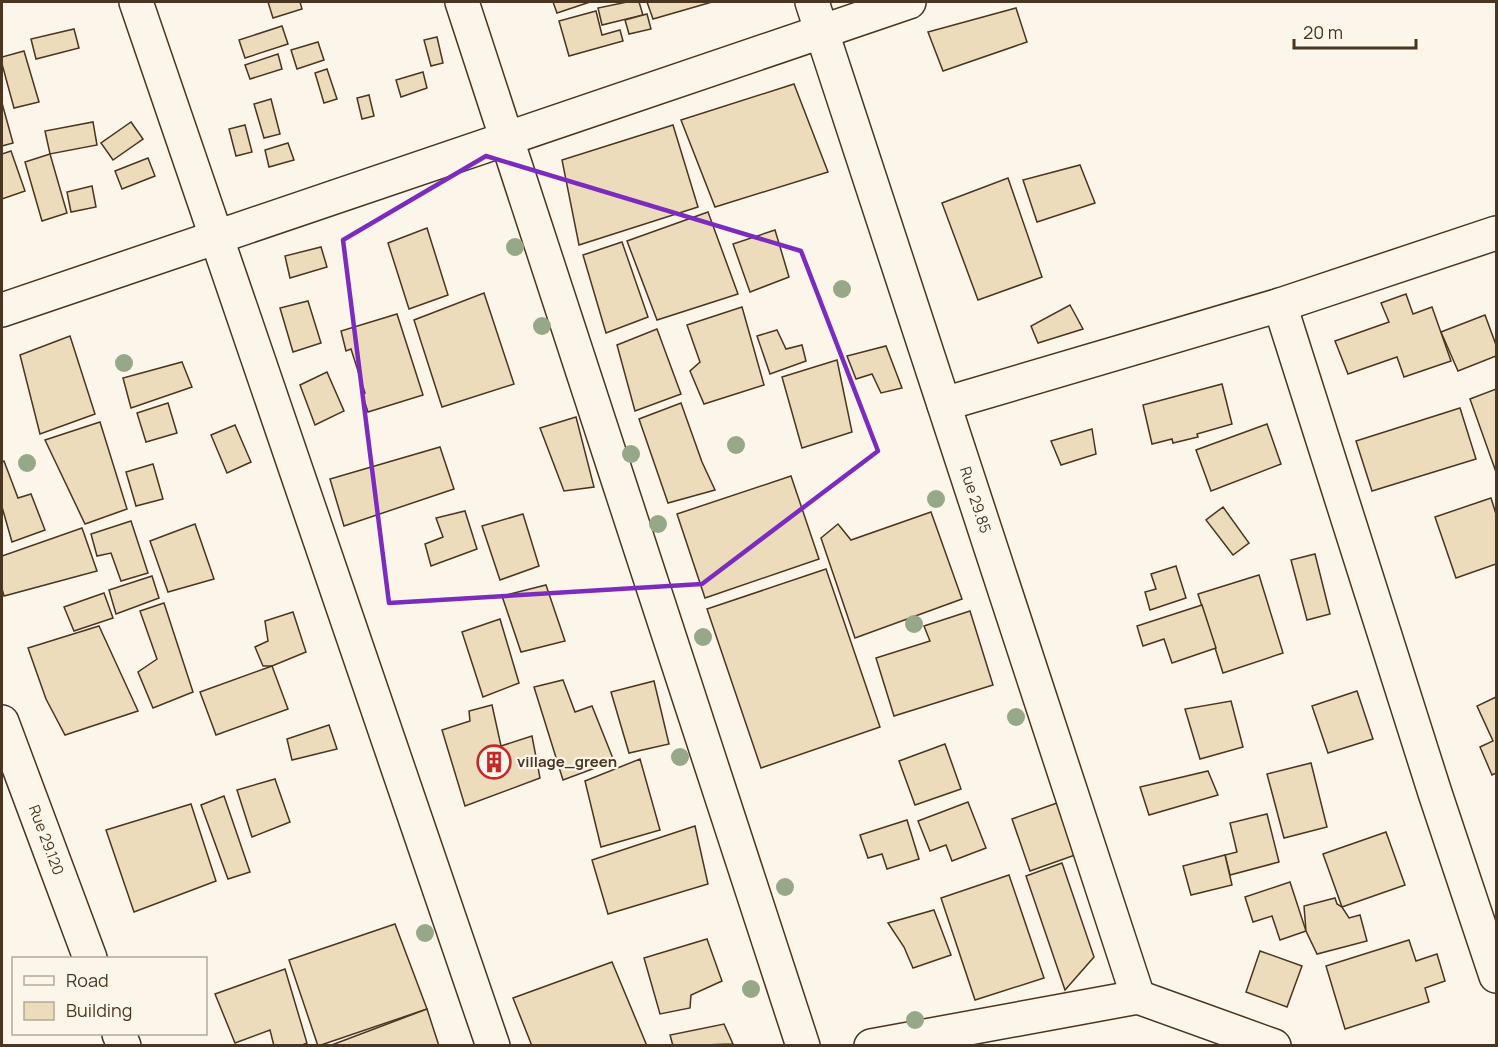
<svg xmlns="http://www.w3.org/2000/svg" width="1498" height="1047" font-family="Manrope,sans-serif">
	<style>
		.building { fill: #ecdcbc; stroke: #4a3520; stroke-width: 1.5 }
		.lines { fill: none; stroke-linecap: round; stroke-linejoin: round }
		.minor-casing { stroke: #4a3520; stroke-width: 36 }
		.minor { stroke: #fbf6e9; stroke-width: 33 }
		.tree { fill: #96a887 }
		.marked { fill: none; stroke: #7b2cbf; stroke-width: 4.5; stroke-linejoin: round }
		.labels { text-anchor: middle; stroke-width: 4.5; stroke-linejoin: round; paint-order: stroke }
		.street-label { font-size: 15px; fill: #4a3520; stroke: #fbf6e9 }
		.poi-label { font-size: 15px; font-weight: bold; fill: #4a3520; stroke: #fbf6e9; text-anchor: start }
	</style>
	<rect width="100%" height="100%" fill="#fbf6e9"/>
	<g class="building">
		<path d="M 268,2 L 300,2 L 302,9 L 273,18 Z"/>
		<path d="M 553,2 L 590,2 L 557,13 Z"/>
		<path d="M 627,2 L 639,2 L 643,15 L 602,25 L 598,8 Z"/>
		<path d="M 647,2 L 712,2 L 653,19 Z"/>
		<path d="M 1016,8 L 1027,42 L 943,71 L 928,32 Z"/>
		<path d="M 596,11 L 602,35 L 620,30 L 623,41 L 569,56 L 559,21 Z"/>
		<path d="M 647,14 L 651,29 L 629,34 L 625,20 Z"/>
		<path d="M 282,26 L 288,44 L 245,58 L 239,40 Z"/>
		<path d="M 74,29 L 79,48 L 36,59 L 31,39 Z"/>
		<path d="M 437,37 L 443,63 L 431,66 L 424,40 Z"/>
		<path d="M 318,42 L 324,60 L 297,69 L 291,50 Z"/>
		<path d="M 24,51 L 39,102 L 14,108 L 2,64 L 2,57 Z"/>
		<path d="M 278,54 L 282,69 L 250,79 L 245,65 Z"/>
		<path d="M 327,69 L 337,99 L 324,103 L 315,73 Z"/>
		<path d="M 423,72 L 427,88 L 401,97 L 396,80 Z"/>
		<path d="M 794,84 L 828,172 L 715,207 L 681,120 Z"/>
		<path d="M 369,95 L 374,116 L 362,119 L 357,98 Z"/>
		<path d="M 271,99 L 280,134 L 264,138 L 254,104 Z"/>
		<path d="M 2,103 L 13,143 L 2,146 Z"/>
		<path d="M 93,122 L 97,145 L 50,154 L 45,131 Z"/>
		<path d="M 131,122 L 143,139 L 113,160 L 101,143 Z"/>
		<path d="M 245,125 L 252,152 L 236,156 L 229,129 Z"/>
		<path d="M 673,125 L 698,207 L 579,245 L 562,160 Z"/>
		<path d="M 288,143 L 294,160 L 269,167 L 265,150 Z"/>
		<path d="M 11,151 L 25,191 L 2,199 L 2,154 Z"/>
		<path d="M 50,154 L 67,213 L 42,221 L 25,162 Z"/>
		<path d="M 148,158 L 155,176 L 122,189 L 115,171 Z"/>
		<path d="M 1080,165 L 1095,203 L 1037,222 L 1023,180 Z"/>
		<path d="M 1008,178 L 1042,277 L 978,300 L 942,203 Z"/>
		<path d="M 92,186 L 96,207 L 71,212 L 67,192 Z"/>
		<path d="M 708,212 L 738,294 L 657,320 L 627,241 Z"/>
		<path d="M 427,228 L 448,295 L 409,309 L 388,243 Z"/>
		<path d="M 775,230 L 789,277 L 750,292 L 733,244 Z"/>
		<path d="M 622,242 L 648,317 L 606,333 L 583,255 Z"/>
		<path d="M 321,247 L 327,267 L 290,278 L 285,256 Z"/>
		<path d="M 484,293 L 514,384 L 442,407 L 414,320 Z"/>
		<path d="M 1406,294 L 1413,314 L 1432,307 L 1451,361 L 1404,377 L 1397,357 L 1348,374 L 1335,341 L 1389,322 L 1381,303 Z"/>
		<path d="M 308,301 L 321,343 L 293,352 L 280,308 Z"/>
		<path d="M 1070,305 L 1083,329 L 1038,343 L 1031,326 Z"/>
		<path d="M 742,307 L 764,385 L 704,404 L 690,371 L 700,362 L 687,325 Z"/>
		<path d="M 397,314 L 423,395 L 368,412 L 362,394 L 365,393 L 351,349 L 346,351 L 341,331 Z"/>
		<path d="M 1485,315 L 1496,345 L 1496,356 L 1458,371 L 1441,332 Z"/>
		<path d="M 657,329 L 681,394 L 635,411 L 617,345 Z"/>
		<path d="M 777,330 L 786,349 L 802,345 L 806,361 L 770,374 L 757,336 Z"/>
		<path d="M 70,336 L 95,414 L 40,434 L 20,355 Z"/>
		<path d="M 886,346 L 902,388 L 881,393 L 872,374 L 856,379 L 847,356 Z"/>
		<path d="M 837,360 L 852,432 L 802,448 L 782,377 Z"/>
		<path d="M 182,362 L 192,387 L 131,408 L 123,378 Z"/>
		<path d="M 327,372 L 344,411 L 315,425 L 300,385 Z"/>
		<path d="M 1222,384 L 1232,424 L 1197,434 L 1198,437 L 1173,443 L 1172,439 L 1152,444 L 1143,405 Z"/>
		<path d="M 1496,389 L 1496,472 L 1470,399 Z"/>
		<path d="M 168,403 L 177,433 L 146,442 L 137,413 Z"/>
		<path d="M 681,403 L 702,462 L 715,490 L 668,503 L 639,419 Z"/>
		<path d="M 1460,408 L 1476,459 L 1372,491 L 1356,441 Z"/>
		<path d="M 576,417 L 594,487 L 564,491 L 540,428 Z"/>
		<path d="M 100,422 L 127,509 L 85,524 L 45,440 Z"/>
		<path d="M 1267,424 L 1281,464 L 1211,491 L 1196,450 Z"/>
		<path d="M 235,425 L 251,462 L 227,473 L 211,435 Z"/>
		<path d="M 1092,429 L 1096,454 L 1061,465 L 1051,441 Z"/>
		<path d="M 440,447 L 454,489 L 344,526 L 330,479 Z"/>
		<path d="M 4,461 L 18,498 L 31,494 L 45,530 L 12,542 L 2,507 L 2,462 Z"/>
		<path d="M 153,464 L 163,499 L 136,506 L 126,472 Z"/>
		<path d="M 791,476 L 819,559 L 705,598 L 677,514 Z"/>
		<path d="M 1491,498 L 1496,514 L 1496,564 L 1456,578 L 1435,517 Z"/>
		<path d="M 1223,507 L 1249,543 L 1233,555 L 1206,520 Z"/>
		<path d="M 465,511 L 477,549 L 431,566 L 425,544 L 443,537 L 436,518 Z"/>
		<path d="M 931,512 L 962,599 L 855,638 L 821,538 L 838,524 L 851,540 Z"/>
		<path d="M 523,514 L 539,566 L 500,580 L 482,526 Z"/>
		<path d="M 131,521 L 148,573 L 121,581 L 111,553 L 97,556 L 91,534 Z"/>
		<path d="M 195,524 L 214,579 L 168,592 L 150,541 Z"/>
		<path d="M 82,528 L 97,571 L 4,596 L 2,589 L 2,556 Z"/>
		<path d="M 1315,554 L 1330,614 L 1307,620 L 1291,560 Z"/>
		<path d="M 1176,566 L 1186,598 L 1150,610 L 1145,592 L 1156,589 L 1151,574 Z"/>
		<path d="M 826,569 L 880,727 L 761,768 L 707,609 Z"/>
		<path d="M 1259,575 L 1283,653 L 1223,673 L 1198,594 Z"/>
		<path d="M 152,576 L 159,598 L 116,614 L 109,590 Z"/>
		<path d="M 546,585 L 565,641 L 521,652 L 502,596 Z"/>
		<path d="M 104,593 L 113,618 L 74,631 L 64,607 Z"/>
		<path d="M 164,603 L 193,692 L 153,708 L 138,672 L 157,659 L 140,611 Z"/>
		<path d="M 1202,605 L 1216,648 L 1172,663 L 1164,639 L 1143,646 L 1137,626 Z"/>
		<path d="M 970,611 L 993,685 L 894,716 L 876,658 L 930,641 L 924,626 Z"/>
		<path d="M 293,612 L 306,652 L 272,666 L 263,666 L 255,647 L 268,641 L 265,621 Z"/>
		<path d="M 500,619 L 519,683 L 483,697 L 462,632 Z"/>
		<path d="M 99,626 L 138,711 L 65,735 L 46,699 L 28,648 Z"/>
		<path d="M 272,666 L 288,709 L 216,735 L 200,692 Z"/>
		<path d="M 563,680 L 575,712 L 592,706 L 614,761 L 563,780 L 534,687 Z"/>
		<path d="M 654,681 L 669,744 L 629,753 L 611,692 Z"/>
		<path d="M 1357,691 L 1373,739 L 1328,753 L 1312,706 Z"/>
		<path d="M 1496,697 L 1496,773 L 1492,775 L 1480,747 L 1493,741 L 1477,706 Z"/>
		<path d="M 1231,701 L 1243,747 L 1200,759 L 1185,709 Z"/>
		<path d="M 492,705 L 501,746 L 532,736 L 540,778 L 465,806 L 442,730 L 470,721 L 469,711 Z"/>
		<path d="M 329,725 L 337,749 L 292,760 L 287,739 Z"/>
		<path d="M 945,744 L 961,789 L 915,805 L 899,761 Z"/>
		<path d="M 640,759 L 660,830 L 601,847 L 585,781 Z"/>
		<path d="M 1311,763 L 1327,827 L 1284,838 L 1267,774 Z"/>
		<path d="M 1208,771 L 1218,795 L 1149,815 L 1140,787 Z"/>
		<path d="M 275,779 L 290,822 L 252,837 L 237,790 Z"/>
		<path d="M 224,796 L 250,872 L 228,879 L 201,805 Z"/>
		<path d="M 968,802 L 986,848 L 952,861 L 946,845 L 930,851 L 918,821 Z"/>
		<path d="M 1057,803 L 1075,855 L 1030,871 L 1012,819 Z"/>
		<path d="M 191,804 L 216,881 L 134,912 L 106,830 Z"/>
		<path d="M 1267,814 L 1279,862 L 1230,875 L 1225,855 L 1237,852 L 1230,823 Z"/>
		<path d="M 907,820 L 919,859 L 887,869 L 882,854 L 868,858 L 860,835 Z"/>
		<path d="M 695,826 L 708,884 L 608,914 L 592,860 Z"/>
		<path d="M 1386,832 L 1405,885 L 1342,907 L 1323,854 Z"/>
		<path d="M 1225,855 L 1232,885 L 1191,895 L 1183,866 Z"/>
		<path d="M 1062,863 L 1094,957 L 1065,990 L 1026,876 Z"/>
		<path d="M 1009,875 L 1044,978 L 975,1000 L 941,898 Z"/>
		<path d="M 1290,882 L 1306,931 L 1280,940 L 1272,916 L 1253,922 L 1245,897 Z"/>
		<path d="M 1335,898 L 1337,904 L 1342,907 L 1349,918 L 1360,915 L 1367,941 L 1317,954 L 1306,931 L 1304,906 Z"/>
		<path d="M 934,910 L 951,955 L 913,968 L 904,947 L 888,923 Z"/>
		<path d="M 395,924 L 427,1009 L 318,1046 L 289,960 Z"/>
		<path d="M 707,939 L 722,981 L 691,995 L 690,1008 L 660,1014 L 644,958 Z"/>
		<path d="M 1409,940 L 1416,961 L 1437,954 L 1445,981 L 1425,988 L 1429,1002 L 1345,1029 L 1326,966 Z"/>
		<path d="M 1260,951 L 1302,966 L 1287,1007 L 1246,992 Z"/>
		<path d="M 612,962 L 647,1046 L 532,1046 L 513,998 Z"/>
		<path d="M 285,969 L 307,1043 L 300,1046 L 274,1046 L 270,1030 L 235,1043 L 215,994 Z"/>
		<path d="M 427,1009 L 439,1046 L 329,1046 Z"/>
		<path d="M 724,1024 L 733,1044 L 673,1046 L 670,1035 Z"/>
	</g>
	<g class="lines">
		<g class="minor-casing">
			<g id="minor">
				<path d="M 136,2 L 493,1046"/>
				<path d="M 462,2 L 803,1046"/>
				<path id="s1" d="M 812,2 L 1138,997"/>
				<path d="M 1280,305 L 1435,793 L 1496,976"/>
				<path d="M 2,310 L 909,2"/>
				<path d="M 944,404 L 1280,305 L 1496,233"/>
				<path id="s2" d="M 2,722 L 90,958"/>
				<path d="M 119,1034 L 124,1046"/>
				<path d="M 871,1046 L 1138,997 L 1274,1046"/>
			</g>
		</g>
		<use href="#minor" class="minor"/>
	</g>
	<g class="tree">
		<circle cx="515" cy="247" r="9"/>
		<circle cx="842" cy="289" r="9"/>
		<circle cx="542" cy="326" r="9"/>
		<circle cx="124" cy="363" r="9"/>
		<circle cx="736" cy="445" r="9"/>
		<circle cx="631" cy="454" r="9"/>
		<circle cx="27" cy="463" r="9"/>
		<circle cx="936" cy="499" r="9"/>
		<circle cx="658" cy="524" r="9"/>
		<circle cx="914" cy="624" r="9"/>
		<circle cx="703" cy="637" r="9"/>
		<circle cx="1016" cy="717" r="9"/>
		<circle cx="680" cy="757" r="9"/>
		<circle cx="785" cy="887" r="9"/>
		<circle cx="425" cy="933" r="9"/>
		<circle cx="751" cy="989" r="9"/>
		<circle cx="915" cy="1020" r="9"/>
	</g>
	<path class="marked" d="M 486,156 L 801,251 L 878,451 L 702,584 L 389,603 L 343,240 Z"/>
	<defs>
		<g id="building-ring" transform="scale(1.725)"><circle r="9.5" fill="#fbf6e9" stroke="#c62828" stroke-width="1.5"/><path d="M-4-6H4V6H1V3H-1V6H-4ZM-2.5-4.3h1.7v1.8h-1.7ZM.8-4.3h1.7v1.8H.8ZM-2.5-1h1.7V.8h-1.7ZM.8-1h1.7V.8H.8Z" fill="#c62828"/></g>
	</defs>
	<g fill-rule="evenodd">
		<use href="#building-ring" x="494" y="762"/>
	</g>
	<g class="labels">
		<g class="street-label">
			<text dy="5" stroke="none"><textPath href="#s1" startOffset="524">Rue 29.85</textPath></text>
			<text dy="5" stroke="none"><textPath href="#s2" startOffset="126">Rue 29.120</textPath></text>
		</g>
		<g class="poi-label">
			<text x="517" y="767">village_green</text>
		</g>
	</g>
	<rect width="1498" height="1047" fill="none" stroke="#4a3520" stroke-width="6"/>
	<rect x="12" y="957" width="195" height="78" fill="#fbf6e9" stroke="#b4a999" stroke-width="1.5"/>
	<rect x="24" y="976" width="30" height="9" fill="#fbf6e9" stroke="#b4a999" stroke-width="1.5"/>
	<text x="66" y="987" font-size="18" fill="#4a3520">Road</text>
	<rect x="24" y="1002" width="30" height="18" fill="#ecdcbc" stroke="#b4a999" stroke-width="1.5"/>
	<text x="66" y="1017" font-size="18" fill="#4a3520">Building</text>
	<path d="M1294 39v9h122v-9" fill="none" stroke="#4a3520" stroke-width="3"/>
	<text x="1303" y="39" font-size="18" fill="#4a3520" stroke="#fbf6e9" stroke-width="4.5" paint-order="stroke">20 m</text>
</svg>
